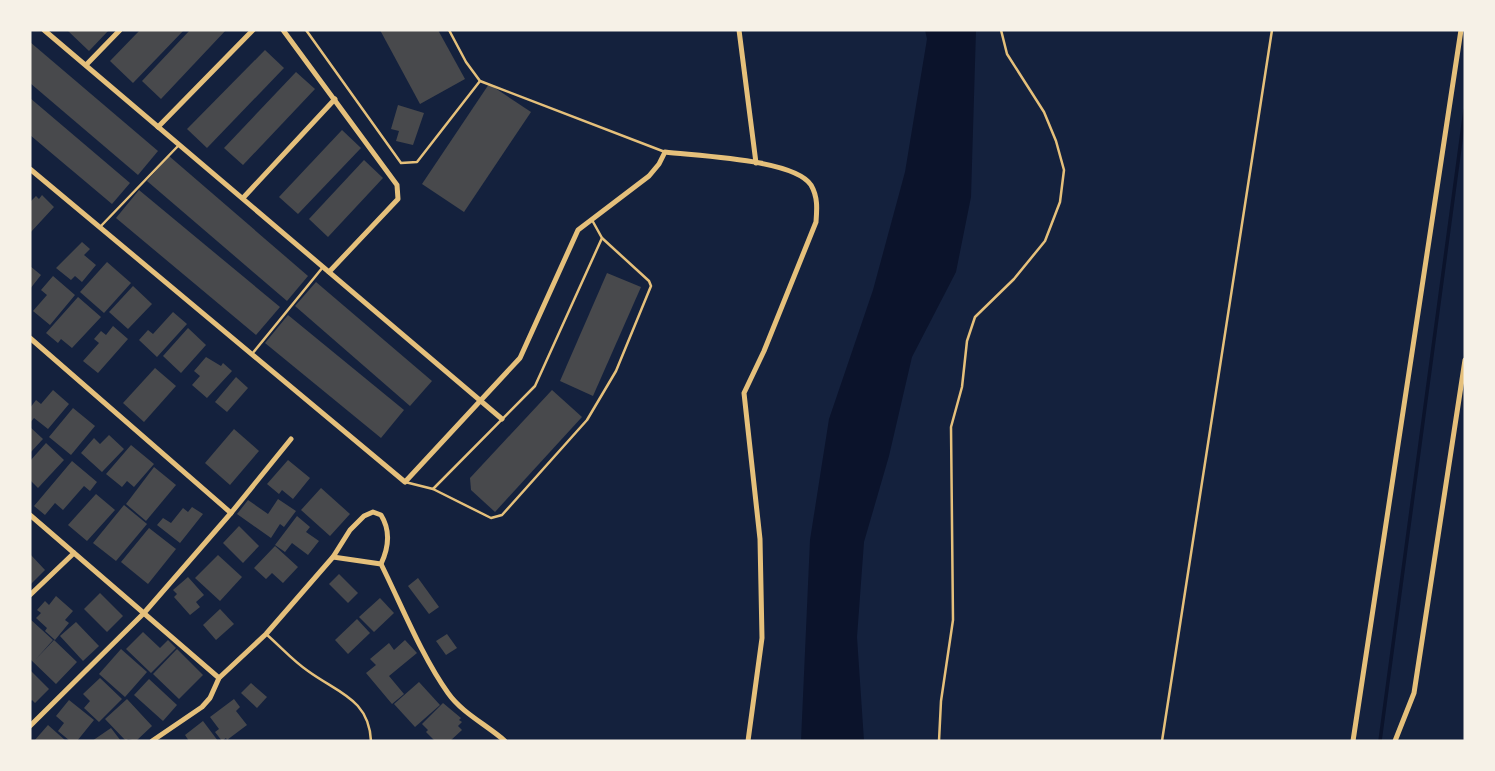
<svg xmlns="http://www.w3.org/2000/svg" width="1495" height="771" font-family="'Playfair Display',serif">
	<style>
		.water { fill: #0b132b }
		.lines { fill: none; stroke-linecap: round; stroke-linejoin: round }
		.stream { stroke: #0b132b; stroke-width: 3.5 }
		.building { fill: #48494c }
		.path { stroke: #e5c07b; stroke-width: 2.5 }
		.service { stroke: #e5c07b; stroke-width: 2.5 }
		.minor { stroke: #e5c07b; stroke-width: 5 }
	</style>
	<rect width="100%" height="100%" fill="#14213d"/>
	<path class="water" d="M 925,30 L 976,30 L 971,197 L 956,272 L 912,357 L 889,456 L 864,542 L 857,637 L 864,741 L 801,741 L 810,540 L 829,419 L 873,290 L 905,172 L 927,39 Z"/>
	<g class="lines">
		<path class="stream" d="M 1380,741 L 1465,110"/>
	</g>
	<g class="building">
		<path d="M 67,30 L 109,30 L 89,51 Z"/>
		<path d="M 140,30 L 184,30 L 133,83 L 110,61 Z"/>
		<path d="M 190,30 L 226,30 L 161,99 L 142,81 Z"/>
		<path d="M 380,30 L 438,30 L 465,79 L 420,104 Z"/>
		<path d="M 30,42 L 158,151 L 138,175 L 30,83 Z"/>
		<path d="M 265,50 L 284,68 L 207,148 L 187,129 Z"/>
		<path d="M 296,72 L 315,89 L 243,165 L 224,148 Z"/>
		<path d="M 489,84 L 531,112 L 464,212 L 422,184 Z"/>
		<path d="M 30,98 L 130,183 L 112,204 L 30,135 Z"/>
		<path d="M 398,105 L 424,113 L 413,145 L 396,141 L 399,131 L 391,129 Z"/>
		<path d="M 342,130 L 361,148 L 298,214 L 279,197 Z"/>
		<path d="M 169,156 L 308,276 L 287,301 L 147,181 Z"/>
		<path d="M 364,160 L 383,178 L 328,237 L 309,219 Z"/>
		<path d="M 139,190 L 280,307 L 256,335 L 116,218 Z"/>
		<path d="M 42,195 L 54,207 L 30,233 L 30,202 L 36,196 L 39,199 Z"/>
		<path d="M 82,242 L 90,249 L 84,255 L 96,265 L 82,282 L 75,276 L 71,280 L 56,268 Z"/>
		<path d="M 107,262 L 131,283 L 104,313 L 80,292 Z"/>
		<path d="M 30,266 L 41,275 L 30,289 Z"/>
		<path d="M 607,273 L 641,287 L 593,396 L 560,381 Z"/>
		<path d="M 53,276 L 75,295 L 50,325 L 33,311 L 47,295 L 41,290 Z"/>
		<path d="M 316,282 L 432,381 L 410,406 L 295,306 Z"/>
		<path d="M 133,286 L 152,304 L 128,329 L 109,312 Z"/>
		<path d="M 78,297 L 101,317 L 72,348 L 61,339 L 58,343 L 46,333 Z"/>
		<path d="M 173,312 L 187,324 L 157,357 L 139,340 L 148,330 L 153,334 Z"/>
		<path d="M 288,315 L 404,410 L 381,438 L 265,343 Z"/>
		<path d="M 113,326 L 128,339 L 98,373 L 83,361 L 99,343 L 94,339 L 101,331 L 106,335 Z"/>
		<path d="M 188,328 L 206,345 L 181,373 L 163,356 Z"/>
		<path d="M 206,357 L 221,366 L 223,363 L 232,371 L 207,398 L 192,385 L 200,376 L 194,371 Z"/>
		<path d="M 155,368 L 176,386 L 144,422 L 123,403 Z"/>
		<path d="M 236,377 L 248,388 L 227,412 L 215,402 Z"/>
		<path d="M 53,390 L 69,404 L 48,429 L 34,418 L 30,423 L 30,408 L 36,400 L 41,404 Z"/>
		<path d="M 552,390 L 582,417 L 495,512 L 471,490 L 470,478 Z"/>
		<path d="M 73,408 L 95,426 L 71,455 L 49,437 Z"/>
		<path d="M 30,427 L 43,439 L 30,453 Z"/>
		<path d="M 234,429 L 259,451 L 230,485 L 205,463 Z"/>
		<path d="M 109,435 L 124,449 L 102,472 L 81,453 L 94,438 L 100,444 Z"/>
		<path d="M 46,443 L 64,460 L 38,488 L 30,480 L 30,461 Z"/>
		<path d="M 131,445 L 154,464 L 134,487 L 127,481 L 122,487 L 106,474 Z"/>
		<path d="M 288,460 L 310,478 L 293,499 L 282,490 L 279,494 L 267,484 Z"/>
		<path d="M 72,461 L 97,482 L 90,491 L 84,486 L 63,510 L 55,503 L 45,515 L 34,506 Z"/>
		<path d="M 154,467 L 176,485 L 146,521 L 126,504 Z"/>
		<path d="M 321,488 L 350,514 L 330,536 L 301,510 Z"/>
		<path d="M 96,494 L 115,510 L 87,541 L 68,525 Z"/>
		<path d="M 278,499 L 296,511 L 284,527 L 280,524 L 271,538 L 237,514 L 248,500 L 268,514 Z"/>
		<path d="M 124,505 L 147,524 L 116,561 L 93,543 Z"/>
		<path d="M 192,507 L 203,514 L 180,543 L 157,525 L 163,518 L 171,523 L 183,508 L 188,512 Z"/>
		<path d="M 297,516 L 310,527 L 306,532 L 319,541 L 308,555 L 292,543 L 285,552 L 275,545 Z"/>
		<path d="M 239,526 L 259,546 L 243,563 L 223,543 Z"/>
		<path d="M 149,528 L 176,549 L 148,584 L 121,562 Z"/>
		<path d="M 275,546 L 298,567 L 283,583 L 272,573 L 266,579 L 254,568 Z"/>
		<path d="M 30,554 L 45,570 L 30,585 Z"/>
		<path d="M 218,555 L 242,577 L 220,601 L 195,578 Z"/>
		<path d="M 339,574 L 358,593 L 348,603 L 329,584 Z"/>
		<path d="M 188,577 L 204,595 L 196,602 L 200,607 L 190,615 L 174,597 L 177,594 L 173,590 Z"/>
		<path d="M 418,578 L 439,607 L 429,614 L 408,586 Z"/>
		<path d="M 100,593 L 123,616 L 107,632 L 84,609 Z"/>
		<path d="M 56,596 L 73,611 L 65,620 L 69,623 L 55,640 L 45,631 L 47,628 L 36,618 L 41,613 L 37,610 L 45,601 L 49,605 Z"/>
		<path d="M 380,598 L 394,613 L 374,632 L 359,617 Z"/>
		<path d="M 220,609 L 234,624 L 216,640 L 203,625 Z"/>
		<path d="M 30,619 L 53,640 L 36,659 L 54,640 L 77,662 L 56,684 L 30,659 Z"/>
		<path d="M 357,619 L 370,633 L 348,654 L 335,640 Z"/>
		<path d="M 76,622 L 99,646 L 83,661 L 60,636 Z"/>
		<path d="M 143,632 L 160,648 L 168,640 L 176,648 L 151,673 L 126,649 Z"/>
		<path d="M 447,634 L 457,648 L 446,655 L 436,641 Z"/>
		<path d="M 405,640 L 417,653 L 389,676 L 404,694 L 392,704 L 366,673 L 376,665 L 370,659 L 389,643 L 394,650 Z"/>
		<path d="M 121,649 L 147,672 L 125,697 L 99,674 Z"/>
		<path d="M 177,649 L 203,675 L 179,699 L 153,674 Z"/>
		<path d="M 30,670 L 49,689 L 35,703 L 32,700 L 30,702 Z"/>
		<path d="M 100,678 L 122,699 L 99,722 L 84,708 L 90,701 L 83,694 Z"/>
		<path d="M 149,679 L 177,705 L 163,721 L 134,695 Z"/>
		<path d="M 419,682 L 440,705 L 415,727 L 394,704 Z"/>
		<path d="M 251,683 L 267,697 L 257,708 L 241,693 Z"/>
		<path d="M 127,699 L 152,726 L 136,741 L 128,739 L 126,741 L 105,719 Z"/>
		<path d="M 234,699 L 240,707 L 236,711 L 247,725 L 227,740 L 226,738 L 222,741 L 215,732 L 219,729 L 210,717 Z"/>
		<path d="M 69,700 L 94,720 L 77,741 L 70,741 L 58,731 L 64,723 L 56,716 Z"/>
		<path d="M 443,703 L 461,718 L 459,720 L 462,722 L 458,726 L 462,730 L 450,741 L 435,741 L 426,732 L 428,730 L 422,724 Z"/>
		<path d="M 203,721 L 218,741 L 189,741 L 185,735 Z"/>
		<path d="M 48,725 L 66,741 L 34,741 Z"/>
		<path d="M 111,728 L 121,741 L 92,741 Z"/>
	</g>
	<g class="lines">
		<g class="path">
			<path d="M 939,741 L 941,701 L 953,620 L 951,427 L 962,387 L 967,341 L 975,317 L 1014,279 L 1045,241 L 1060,202 L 1064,170 L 1056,141 L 1044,112 L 1007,54 L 1001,30"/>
			<path d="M 1162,741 L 1272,30"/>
		</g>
		<g class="service">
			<path d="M 306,30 L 401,163 L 417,162 L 480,81"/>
			<path d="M 449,30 L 466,62 L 480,81 L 665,152"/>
			<path d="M 100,227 L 178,146"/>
			<path d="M 252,354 L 323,267"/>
			<path d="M 405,482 L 433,489 L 535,386 L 602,238 L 592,220"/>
			<path d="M 433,489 L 491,518 L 502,515 L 587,420 L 616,371 L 651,286 L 649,281 L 602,238"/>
			<path d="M 266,634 C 280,646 293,661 308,671 C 338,693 369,699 371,741"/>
		</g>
		<g class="minor">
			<path d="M 44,30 L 502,419"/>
			<path d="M 283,30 L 397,185 L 398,199 L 329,272"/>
			<path d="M 739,30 L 756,163"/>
			<path d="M 86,65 L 120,30"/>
			<path d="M 158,127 L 253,30"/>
			<path d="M 30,169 L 405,482 L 520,358 L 578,230 L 649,176 L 659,164 L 665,152 C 696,156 794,159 811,185 C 818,197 817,209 816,222 L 764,351 L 744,393 L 760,539 L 762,638 L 748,741"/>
			<path d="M 243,198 L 335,99"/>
			<path d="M 30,338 L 231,513"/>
			<path d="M 30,515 L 219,678"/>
			<path d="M 333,557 L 381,564 C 401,604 422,657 448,693 C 462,713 487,725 505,741"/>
			<path d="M 30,595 L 74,553"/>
			<path d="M 30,726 L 144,613 L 231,513 L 291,439"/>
			<path d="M 152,741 L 202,707 L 210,698 L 219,678 L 266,634 L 333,557 L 350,530 L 364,516 L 373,512 L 381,515 C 391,531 389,547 381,564"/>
			<path d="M 1353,741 L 1461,30"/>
			<path d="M 1395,741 L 1414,693 L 1465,360"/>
		</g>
	</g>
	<rect width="1495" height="771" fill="none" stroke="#f6f1e7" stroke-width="63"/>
</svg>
